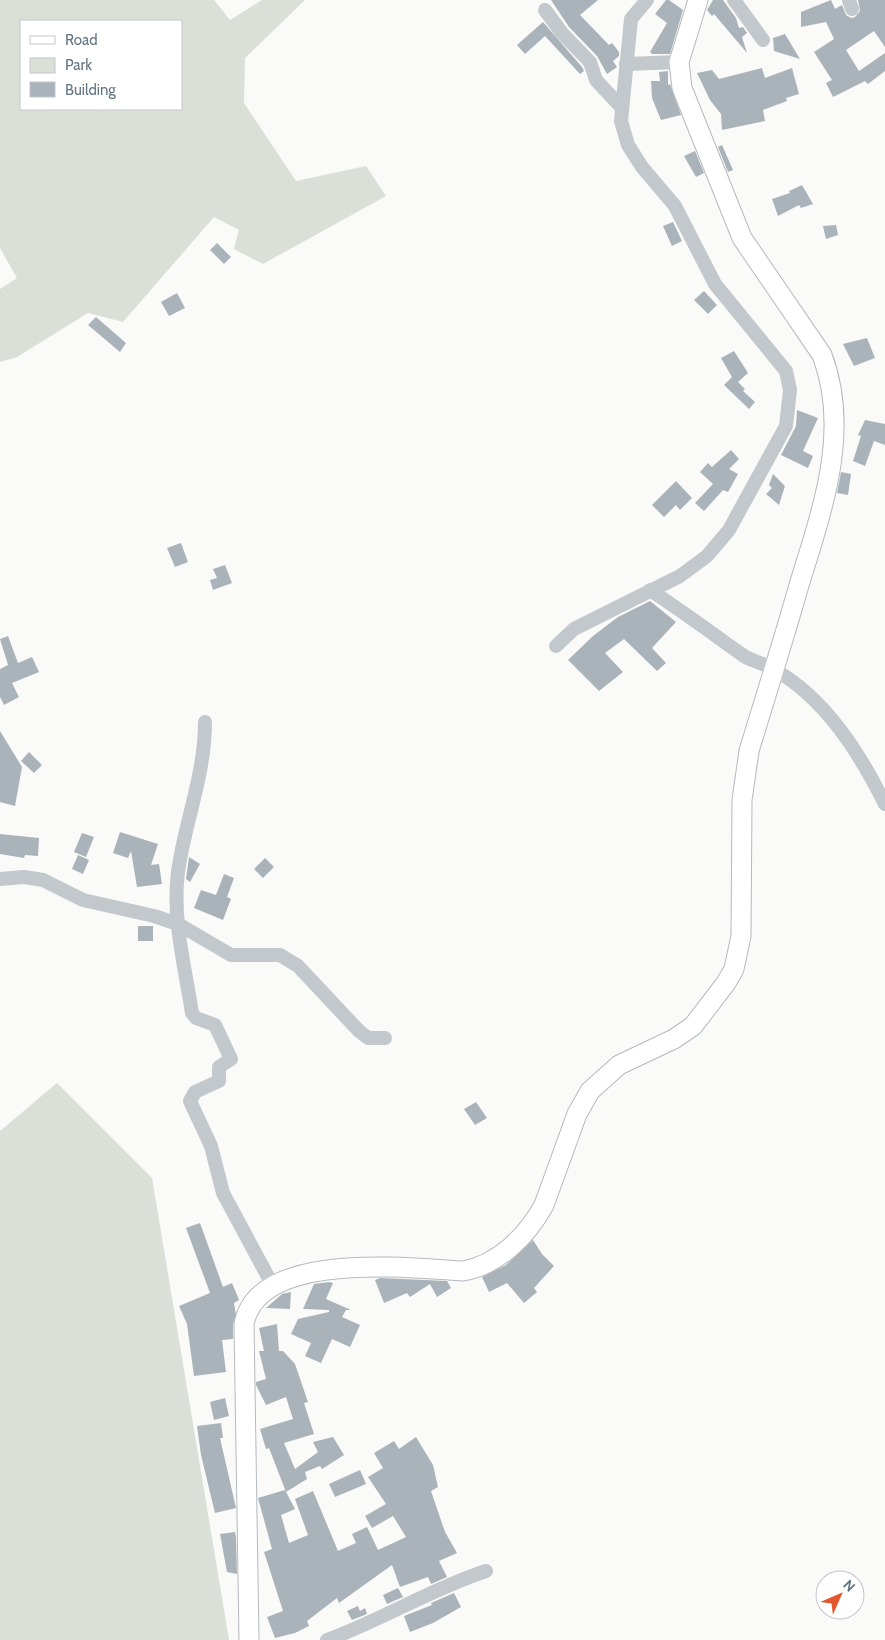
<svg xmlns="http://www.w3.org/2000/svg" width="885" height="1640" font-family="Cabin,sans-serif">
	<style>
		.green { fill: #dadfd7; fill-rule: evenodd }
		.building { fill: #aab3b9 }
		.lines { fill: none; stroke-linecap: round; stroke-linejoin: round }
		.secondary-casing { stroke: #b3babf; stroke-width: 21 }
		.street { stroke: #c3c8cc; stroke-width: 14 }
		.secondary { stroke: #fff; stroke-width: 19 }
	</style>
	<rect width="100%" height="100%" fill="#fafaf8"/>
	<g class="green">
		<path d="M 0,0 L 214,0 L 230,20 L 262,0 L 305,0 L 245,58 L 244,103 L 296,181 L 366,166 L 386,196 L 263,264 L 234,249 L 239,230 L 214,217 L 123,322 L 88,313 L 17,357 L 0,362 L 0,289 L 17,278 L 0,248 ZM 21,21 L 181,21 L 181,109 L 21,109 Z"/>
		<path d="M 57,1083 L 152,1178 L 229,1640 L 0,1640 L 0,1131 Z"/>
	</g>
	<g class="building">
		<path d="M 551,0 L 598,0 L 580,15 L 609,45 L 612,43 L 619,52 L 619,56 L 613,61 L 617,67 L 607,74 L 597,56 L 569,27 Z"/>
		<path d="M 666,0 L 669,0 L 683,10 L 670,54 L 652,54 L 650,52 L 667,23 L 655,14 Z"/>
		<path d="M 713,0 L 723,0 L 736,18 L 739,28 L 743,27 L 747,33 L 742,37 L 747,53 L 714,14 L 712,16 L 707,10 Z"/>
		<path d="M 831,0 L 835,9 L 842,5 L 846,15 L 851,18 L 855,17 L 860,11 L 858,0 L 885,0 L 885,47 L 874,31 L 846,50 L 859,71 L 885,53 L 885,71 L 868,84 L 865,81 L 833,97 L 826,83 L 832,80 L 814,52 L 834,39 L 826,22 L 801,27 L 801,12 Z"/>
		<path d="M 543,22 L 582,67 L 584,71 L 580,74 L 545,36 L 525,54 L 517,45 Z"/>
		<path d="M 785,34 L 800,59 L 774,51 L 773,38 Z"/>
		<path d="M 762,68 L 765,78 L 792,68 L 799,94 L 786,98 L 787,101 L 763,110 L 765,121 L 722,130 L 721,114 L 710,100 L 697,73 L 712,70 L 719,79 Z"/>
		<path d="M 668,71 L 668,85 L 670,84 L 681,115 L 661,120 L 652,98 L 651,81 L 660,81 L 659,72 Z"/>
		<path d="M 722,145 L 733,170 L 728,172 L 718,147 Z"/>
		<path d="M 695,151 L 704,173 L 696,177 L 684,156 Z"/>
		<path d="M 802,185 L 813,204 L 801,208 L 799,205 L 778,216 L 772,199 L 790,193 L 789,191 Z"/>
		<path d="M 673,222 L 682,241 L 672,246 L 663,226 Z"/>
		<path d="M 836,225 L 838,235 L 826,239 L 823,226 Z"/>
		<path d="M 217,243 L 231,257 L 224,264 L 210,250 Z"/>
		<path d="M 704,291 L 717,305 L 708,314 L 694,300 Z"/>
		<path d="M 177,293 L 185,308 L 169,316 L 161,302 Z"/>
		<path d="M 96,317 L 126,343 L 120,352 L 88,325 Z"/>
		<path d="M 867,338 L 875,358 L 854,366 L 843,344 Z"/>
		<path d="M 734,351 L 748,373 L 738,382 L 745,389 L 743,391 L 755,402 L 749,409 L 724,385 L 732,377 L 721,358 Z"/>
		<path d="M 797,410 L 818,418 L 803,451 L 813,456 L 808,468 L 781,455 L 796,426 Z"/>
		<path d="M 865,420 L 885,424 L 885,445 L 874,441 L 865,466 L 853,461 L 861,436 L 858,435 Z"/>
		<path d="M 731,450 L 739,459 L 729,469 L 738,474 L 728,492 L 723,490 L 704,511 L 695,503 L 713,484 L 700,472 L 708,463 L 712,467 Z"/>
		<path d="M 841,472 L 851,474 L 848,495 L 837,493 Z"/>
		<path d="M 773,474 L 785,486 L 779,505 L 766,494 L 772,488 L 769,485 Z"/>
		<path d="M 676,481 L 692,498 L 680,510 L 676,505 L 664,517 L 652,505 Z"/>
		<path d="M 181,543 L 188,562 L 175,567 L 167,548 Z"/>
		<path d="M 225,565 L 232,583 L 213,590 L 210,580 L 217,578 L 213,569 Z"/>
		<path d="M 650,601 L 676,622 L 652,648 L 666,663 L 657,671 L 624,639 L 605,653 L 623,672 L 599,691 L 568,660 L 593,636 L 618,617 Z"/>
		<path d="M 8,636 L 18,663 L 32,657 L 39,672 L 12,683 L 19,697 L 4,705 L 0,697 L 0,669 L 8,665 L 0,639 Z"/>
		<path d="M 0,731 L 22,767 L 15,806 L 0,802 Z"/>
		<path d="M 29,752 L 42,765 L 34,773 L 21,761 Z"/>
		<path d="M 120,832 L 158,844 L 151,865 L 159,864 L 162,884 L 137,887 L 131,851 L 128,858 L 113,853 Z"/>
		<path d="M 82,833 L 94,837 L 86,857 L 74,852 Z"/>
		<path d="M 0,834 L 39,838 L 38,856 L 25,855 L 24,858 L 0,854 Z"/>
		<path d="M 78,855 L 89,860 L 83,874 L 72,869 Z"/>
		<path d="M 189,857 L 200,864 L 190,882 L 186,879 Z"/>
		<path d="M 265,858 L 274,867 L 263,878 L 254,869 Z"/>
		<path d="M 224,874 L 234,878 L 227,897 L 231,899 L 223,920 L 194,908 L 201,890 L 216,895 Z"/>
		<rect x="138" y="926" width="15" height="15"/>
		<path d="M 476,1102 L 487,1118 L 475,1125 L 464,1109 Z"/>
		<path d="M 200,1223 L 223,1287 L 232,1283 L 239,1300 L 234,1303 L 236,1315 L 233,1324 L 233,1339 L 222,1340 L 226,1372 L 194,1376 L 187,1324 L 179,1306 L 210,1293 L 186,1228 Z"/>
		<path d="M 533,1240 L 542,1254 L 554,1266 L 534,1288 L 537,1292 L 524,1303 L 507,1283 L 489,1292 L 482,1277 L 506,1265 Z"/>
		<path d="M 380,1278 L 447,1281 L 451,1288 L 437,1297 L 430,1284 L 410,1297 L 407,1293 L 384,1303 L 375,1280 Z"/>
		<path d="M 329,1282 L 333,1283 L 326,1299 L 351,1310 L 346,1310 L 342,1317 L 360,1325 L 350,1347 L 332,1339 L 321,1363 L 305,1356 L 311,1343 L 291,1334 L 298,1319 L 329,1312 L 329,1310 L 303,1309 L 314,1284 Z"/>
		<path d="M 291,1292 L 290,1309 L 266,1308 L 282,1294 Z"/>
		<path d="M 277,1324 L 279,1351 L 283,1351 L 295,1364 L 308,1402 L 304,1403 L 314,1434 L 284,1443 L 295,1469 L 318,1452 L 313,1442 L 333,1437 L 344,1455 L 322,1469 L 320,1466 L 305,1472 L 307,1479 L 286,1492 L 269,1448 L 266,1449 L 260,1429 L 293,1419 L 286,1397 L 266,1405 L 256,1385 L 256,1382 L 266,1379 L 259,1351 L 264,1351 L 259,1328 Z"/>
		<path d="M 225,1398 L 229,1416 L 214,1420 L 210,1402 Z"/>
		<path d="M 221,1423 L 223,1438 L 220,1438 L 236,1508 L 215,1513 L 201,1455 L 197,1426 Z"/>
		<path d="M 416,1437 L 433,1465 L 438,1487 L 431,1491 L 445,1532 L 457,1553 L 439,1561 L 447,1577 L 431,1584 L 428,1577 L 400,1587 L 392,1565 L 339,1603 L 337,1598 L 307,1621 L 309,1626 L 295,1633 L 275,1638 L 267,1617 L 283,1611 L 264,1552 L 272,1549 L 258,1498 L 285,1490 L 295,1509 L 281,1515 L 289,1543 L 308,1535 L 295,1499 L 313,1491 L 338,1551 L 356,1543 L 352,1534 L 367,1527 L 378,1550 L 406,1537 L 393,1516 L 372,1528 L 365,1516 L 386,1504 L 368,1477 L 383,1468 L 374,1453 L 394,1441 L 399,1449 Z"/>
		<path d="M 360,1470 L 366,1484 L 335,1497 L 329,1484 Z"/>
		<path d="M 235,1532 L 236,1537 L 237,1574 L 227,1572 L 220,1534 Z"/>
		<path d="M 398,1588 L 403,1597 L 387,1604 L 383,1595 Z"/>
		<path d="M 454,1593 L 461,1607 L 433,1623 L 410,1632 L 404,1616 L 432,1605 L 431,1603 Z"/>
		<path d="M 358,1606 L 360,1611 L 365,1608 L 367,1614 L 352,1620 L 347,1611 Z"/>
	</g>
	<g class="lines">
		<g class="secondary-casing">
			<path id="secondary" d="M 249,1640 L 244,1324 C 258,1250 409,1268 463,1271 C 498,1265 527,1236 544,1205 L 577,1114 L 590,1091 L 619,1065 L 674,1039 L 693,1026 L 726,983 L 734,969 L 741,936 L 742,800 L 749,751 C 765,698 782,645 797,592 C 820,515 852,434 822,355 L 742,238 L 682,88 L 679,62 L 698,0"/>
		</g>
		<g class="street">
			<path d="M 734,0 L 763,40"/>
			<path d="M 849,0 L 852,9"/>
			<path d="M 545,10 L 562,33 L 590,62 L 596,80 L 622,108"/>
			<path d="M 626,64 L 679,62"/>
			<path d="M 650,590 C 682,611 713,634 744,656 C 754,662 766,664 775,670 C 826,699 860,754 885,804"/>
			<path d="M 556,646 L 574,629 L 680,576 L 707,556 L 729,530 L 786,426 L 790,390 L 786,371 L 715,284 L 675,206 L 642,167 L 628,145 L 621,121 L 631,19 L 647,0"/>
			<path d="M 205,722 C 205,775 185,821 178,872 C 172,919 185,967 192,1013 L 196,1018 L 215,1025 L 231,1059 L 219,1067 L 219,1081 L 195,1092 L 190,1101 L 211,1146 L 223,1193 L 273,1286"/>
			<path d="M 0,879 L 24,877 L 43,880 L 83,900 L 154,916 L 178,924 L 231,955 L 280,955 L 298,966 L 359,1031 L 368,1038 L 385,1038"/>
			<path d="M 327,1640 C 382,1620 431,1589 486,1571"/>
		</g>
		<use href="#secondary" class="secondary"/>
	</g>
	<rect x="20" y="20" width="162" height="90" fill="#ffffff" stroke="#c1c8cd"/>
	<rect x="30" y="36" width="25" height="8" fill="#ffffff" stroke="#c1c8cd"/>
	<text x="65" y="45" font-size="15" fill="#657683">Road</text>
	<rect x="30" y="58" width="25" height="15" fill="#dadfd7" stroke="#c1c8cd"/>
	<text x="65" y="70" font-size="15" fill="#657683">Park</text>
	<rect x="30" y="82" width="25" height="15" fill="#aab3b9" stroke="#c1c8cd"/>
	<text x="65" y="95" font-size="15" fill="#657683">Building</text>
	<g transform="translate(840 1595) rotate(45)"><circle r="24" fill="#ffffff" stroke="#c1c8cd"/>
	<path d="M0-4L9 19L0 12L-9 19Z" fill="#e4572e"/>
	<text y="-8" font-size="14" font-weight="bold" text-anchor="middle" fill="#657683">N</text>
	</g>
</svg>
